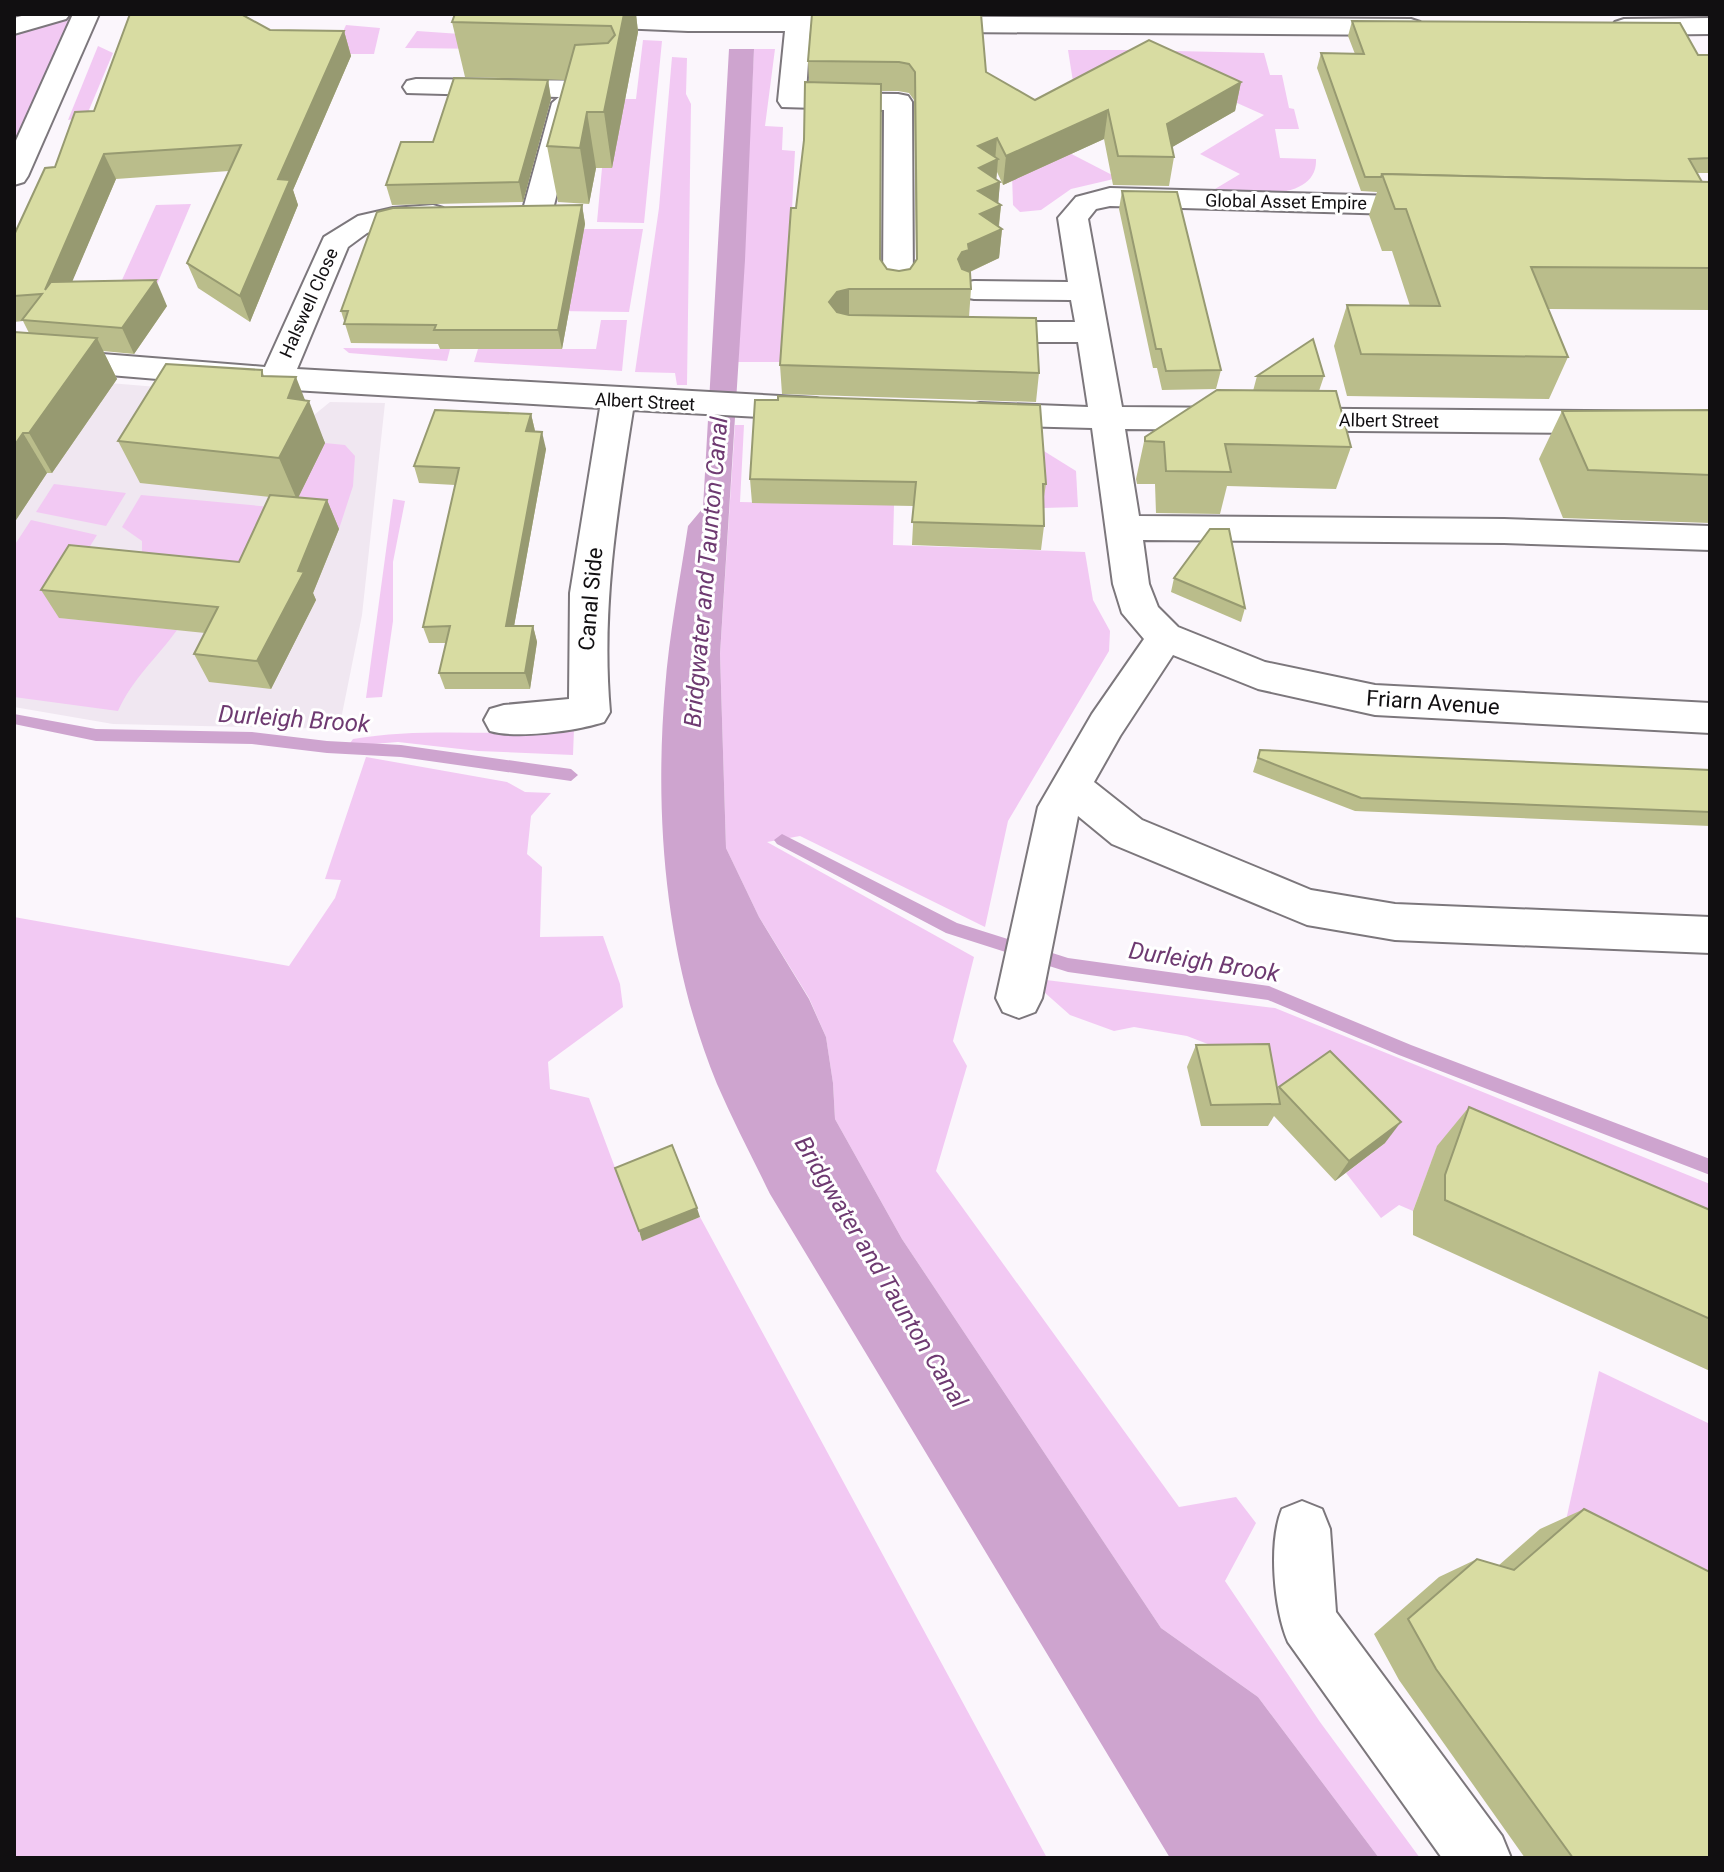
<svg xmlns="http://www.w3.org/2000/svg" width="1724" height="1872" font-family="Roboto,sans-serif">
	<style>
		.built { fill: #f0e7f1 }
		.green { fill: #f2c9f3 }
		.water { fill: #cea4cf }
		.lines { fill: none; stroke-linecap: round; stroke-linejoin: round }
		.stream { fill: #cea4cf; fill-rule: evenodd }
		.minor-casing { stroke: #7c777c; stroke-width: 4 }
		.minor { fill: #fff; fill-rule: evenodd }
		.wall { fill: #babd8b; fill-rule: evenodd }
		.shaded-wall { fill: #979a71 }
		.building { fill: #d8dca2; stroke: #979a71; stroke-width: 2 }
		.labels { text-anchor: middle; stroke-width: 6; stroke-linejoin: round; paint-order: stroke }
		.far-street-label { font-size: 18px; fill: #110f11; stroke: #fff }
		.street-label { font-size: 22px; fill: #110f11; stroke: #fff }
		.water-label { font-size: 24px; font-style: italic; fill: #6e3a71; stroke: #fff }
	</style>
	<rect width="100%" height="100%" fill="#fbf6fc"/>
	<path class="built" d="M 14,375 L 181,389 L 314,415 L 330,402 L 385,403 L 362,615 L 339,729 L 113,724 L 14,707 Z"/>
	<g class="green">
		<path d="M 14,14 L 68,14 L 69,24 L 14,144 Z"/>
		<path d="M 346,25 L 380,28 L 374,54 L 333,54 Z"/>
		<path d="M 417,31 L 489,36 L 493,49 L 405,48 Z"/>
		<path d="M 643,40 L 662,41 L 644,223 L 597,222 L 602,168 L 612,167 L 623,99 L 636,99 Z"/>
		<path d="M 98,46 L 113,53 L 86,117 L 68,120 Z"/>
		<path d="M 754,49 L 775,49 L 765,126 L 783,127 L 782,150 L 795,151 L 784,362 L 738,362 Z"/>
		<path d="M 1068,50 L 1145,50 L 1074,88 Z"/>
		<path d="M 1175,51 L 1264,53 L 1270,75 L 1282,75 L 1289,108 L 1294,109 L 1299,129 L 1275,129 L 1280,158 L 1316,159 C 1318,205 1238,193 1210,192 L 1240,174 L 1200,154 L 1264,115 L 1152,65 Z"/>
		<path d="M 672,57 L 687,58 L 686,94 L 691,104 L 687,385 L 677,385 L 675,373 L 635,372 L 659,208 Z"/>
		<path d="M 1011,145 L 1056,146 L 1118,178 L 1071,189 L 1041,210 L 1020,212 L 1013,205 Z"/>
		<path d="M 191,204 L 150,301 L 112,302 L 156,205 Z"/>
		<path d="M 524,229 L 643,229 L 629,312 L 558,311 Z"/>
		<path d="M 601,320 L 627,320 L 622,371 L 474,362 L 478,349 L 596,349 Z"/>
		<path d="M 343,348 L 450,349 L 447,361 L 349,353 Z"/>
		<path d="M 735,425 L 744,425 L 740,502 L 894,505 L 893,545 L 1085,552 L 1093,600 L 1110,631 L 1109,651 L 1008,821 L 985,927 L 800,836 L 767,842 L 974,957 L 953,1041 L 967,1066 L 936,1171 L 1179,1507 L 1236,1497 L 1256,1523 L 1225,1581 L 1320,1722 L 1420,1858 L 1379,1858 L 1258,1697 L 1161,1628 L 902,1239 L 835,1119 L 833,1083 L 826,1037 L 809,998 L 759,917 L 726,848 L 720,654 Z"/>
		<path d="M 325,443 L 345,445 L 355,456 L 353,486 L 339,529 L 283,524 L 226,602 L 128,578 L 142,551 L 142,541 L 122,527 L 141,495 L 282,508 L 313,467 Z"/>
		<path d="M 1039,448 L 1076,471 L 1078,507 L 1043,508 Z"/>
		<path d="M 54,484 L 126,493 L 106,526 L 36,512 Z"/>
		<path d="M 393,499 L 405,501 L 393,562 L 393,621 L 382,697 L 366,698 Z"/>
		<path d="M 31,520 L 97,535 L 75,570 L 60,618 L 177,630 C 156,659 133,678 118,711 L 14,697 L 14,546 Z"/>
		<path d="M 574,729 L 573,755 L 478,751 L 398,742 L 348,746 L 353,739 C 427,726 500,738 574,729 Z"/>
		<path d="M 366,757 L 507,782 L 525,792 L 551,793 L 531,816 L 527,854 L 542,867 L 540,937 L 603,936 L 620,984 L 623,1007 L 548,1062 L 550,1089 L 589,1098 L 642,1240 L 700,1217 L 1047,1858 L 14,1858 L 14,917 L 289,966 L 335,898 L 341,880 L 325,879 Z"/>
		<path d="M 1046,980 L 1275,1008 L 1710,1184 L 1710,1265 L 1437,1147 L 1413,1211 L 1399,1205 L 1381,1218 L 1346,1173 L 1385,1143 L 1288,1094 L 1239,1056 L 1187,1036 L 1134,1027 L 1114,1031 L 1070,1015 L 1044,992 Z"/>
		<path d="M 1599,1371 L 1710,1424 L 1710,1618 L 1561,1543 Z"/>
	</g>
	<path class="water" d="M 729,49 L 754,49 L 745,260 L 720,654 L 726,848 L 759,917 L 809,999 L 826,1037 L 833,1083 L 835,1119 L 902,1239 L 1161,1628 L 1258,1697 L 1379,1858 L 1170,1858 L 770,1194 C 752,1157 733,1121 717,1084 C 666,960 654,821 665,689 C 669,635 680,580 688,526 L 703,508 Z"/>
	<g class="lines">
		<g class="stream">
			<path d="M 14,714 L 96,729 L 252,732 L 327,741 L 401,745 L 571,769 L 578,775 L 571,781 L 401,757 L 327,753 L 252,744 L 96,741 L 14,724 Z"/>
			<path d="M 782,834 L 957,923 L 1068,958 L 1269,986 L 1411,1045 L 1710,1159 L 1710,1175 L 1399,1055 L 1268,1000 L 1068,972 L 946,933 L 777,844 L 774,840 Z"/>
		</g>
		<g class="minor-casing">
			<g id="minor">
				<path d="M 29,14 L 70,14 L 66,19 L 14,34 L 14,18 Z"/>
				<path d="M 73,14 L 99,14 L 28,176 L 24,182 L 14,185 L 14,145 Z"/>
				<path d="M 469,14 L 1411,19 L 1420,22 L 1424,27 L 1420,32 L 1411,35 L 810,31 L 806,93 L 898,94 L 908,96 L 912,102 L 913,288 L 909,295 L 898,297 L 887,295 L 883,288 L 884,110 L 782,107 L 778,101 L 785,31 L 688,31 L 482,22 L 473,19 Z"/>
				<path d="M 1710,18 L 1710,34 L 1624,35 L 1615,32 L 1611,27 L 1615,22 L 1624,19 Z"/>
				<path d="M 416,79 L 607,81 L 616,83 L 620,89 L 616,95 L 573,97 L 580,103 L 552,213 L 547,219 L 537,222 L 527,219 L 522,213 L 552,103 L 559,97 L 407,93 L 403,87 L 407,81 Z"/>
				<path d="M 1110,188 L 1432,197 L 1442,200 L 1447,206 L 1442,212 L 1432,215 L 1110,206 L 1096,209 L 1088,219 L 1122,407 L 1710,412 L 1710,434 L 1125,429 L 1139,516 L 1504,519 L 1710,526 L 1710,550 L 1504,543 L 1143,540 L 1149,584 L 1158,607 L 1178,627 L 1265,662 L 1375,685 L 1710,703 L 1710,733 L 1375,715 L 1258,689 L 1173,655 L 1120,736 L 1094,782 L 1142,820 L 1311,890 L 1395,904 L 1710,917 L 1710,953 L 1395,940 L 1307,925 L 1112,844 L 1078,816 L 1042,998 L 1035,1012 L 1019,1018 L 1003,1012 L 996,998 L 1038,807 L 1092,714 L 1144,639 L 1122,613 L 1113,584 L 1092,428 L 980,425 L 968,422 L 963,414 L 968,406 L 980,403 L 1088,407 L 1078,342 L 975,342 L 964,339 L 959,332 L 964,325 L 975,322 L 1075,322 L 1071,300 L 974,299 L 963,297 L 959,290 L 963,283 L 974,281 L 1068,282 L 1058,218 L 1076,197 Z"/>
				<path d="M 433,205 L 443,208 L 448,214 L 443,220 L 384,227 L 367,233 L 348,247 L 297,369 L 816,398 L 828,402 L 833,409 L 828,416 L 816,420 L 633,410 C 617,511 601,609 610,712 L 604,722 C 576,731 517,739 490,731 L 484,720 L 490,709 L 504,705 L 569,699 L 570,593 L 600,408 L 276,389 L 14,367 L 14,347 L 265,367 L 324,237 L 358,216 L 393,208 Z"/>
				<path d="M 1302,1501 L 1322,1509 L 1330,1529 L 1336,1612 L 1502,1836 L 1511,1858 L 1442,1858 L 1288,1642 C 1274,1609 1268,1543 1282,1509 Z"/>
			</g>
		</g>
		<use href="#minor" class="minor"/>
	</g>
	<g class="wall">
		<path d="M 636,14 L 638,32 L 612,168 L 596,168 L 589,204 L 558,202 L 547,146 L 565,80 L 465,77 L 452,22 Z"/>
		<path d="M 812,14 L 986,72 L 1035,100 L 1241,82 L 1235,111 L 1172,147 L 1174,157 L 1169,186 L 1113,185 L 1104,139 L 1003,185 L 997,172 L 996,179 L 1000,182 L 998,203 L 1001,205 L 999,227 L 1002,229 L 999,258 L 970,272 L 971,289 L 969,317 L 1039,373 L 1036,402 L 782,394 L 780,365 L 804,140 L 809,82 L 808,61 ZM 881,91 L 898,91 L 909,93 L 914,100 L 916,260 L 910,269 L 899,271 L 887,269 L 880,259 Z"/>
		<path d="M 1402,14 L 1662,14 L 1662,15 Z"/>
		<path d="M 1352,21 L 1698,55 L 1710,55 L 1710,173 L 1697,173 L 1702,182 L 1710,182 L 1710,310 L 1548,309 L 1568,357 L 1549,399 L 1347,396 L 1334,346 L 1347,305 L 1410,306 L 1392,251 L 1382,251 L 1369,215 L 1377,192 L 1361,191 L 1317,68 L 1321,53 L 1355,54 L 1348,36 Z"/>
		<path d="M 270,30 L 344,31 L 351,56 L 293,190 L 298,205 L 250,322 L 198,288 L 187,263 L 229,171 L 116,179 L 72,281 L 167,306 L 134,354 L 103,351 L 117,379 L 52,473 L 47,473 L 14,523 L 29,333 L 23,321 L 14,322 L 14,235 L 94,111 Z"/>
		<path d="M 548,80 L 551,99 L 523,202 L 392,205 L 386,185 L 433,142 Z"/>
		<path d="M 1122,191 L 1221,370 L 1216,389 L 1162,390 L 1157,368 L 1153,368 L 1119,209 Z"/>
		<path d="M 582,205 L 585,224 L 562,349 L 440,349 L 438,344 L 351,343 L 341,311 Z"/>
		<path d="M 262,370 L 264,376 L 305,400 L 325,443 L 298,498 L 327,500 L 339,529 L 313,593 L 316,600 L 271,689 L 209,682 L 194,654 L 205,633 L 59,618 L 41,590 L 239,562 L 270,497 L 140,483 L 118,441 Z"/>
		<path d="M 1257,376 L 1324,376 L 1319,391 L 1351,447 L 1336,489 L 1227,486 L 1220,514 L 1156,513 L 1155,484 L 1137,484 L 1136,479 L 1145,437 L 1253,391 Z"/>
		<path d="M 1710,410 L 1710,523 L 1563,518 L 1539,459 L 1562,411 Z"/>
		<path d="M 531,414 L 535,431 L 546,449 L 514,626 L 533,626 L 537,642 L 530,689 L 445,689 L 439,673 L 446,643 L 429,643 L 423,627 L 455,485 L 419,483 L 414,466 Z"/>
		<path d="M 750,479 L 1046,484 L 1043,503 L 1044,526 L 1041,550 L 912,545 L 914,506 L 752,503 Z"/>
		<path d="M 1174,578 L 1245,608 L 1241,622 L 1171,592 Z"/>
		<path d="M 1260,750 L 1710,770 L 1710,826 L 1355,811 L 1253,772 Z"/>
		<path d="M 1196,1045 L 1277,1090 L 1279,1087 L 1385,1143 L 1335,1181 L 1274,1116 L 1268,1126 L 1201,1126 L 1187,1067 Z"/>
		<path d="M 1469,1107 L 1710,1210 L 1710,1371 L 1413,1235 L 1413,1211 L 1437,1146 Z"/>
		<path d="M 1584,1509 L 1710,1858 L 1525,1858 L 1399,1680 L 1374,1634 L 1439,1577 L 1477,1559 L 1498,1566 L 1540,1529 Z"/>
	</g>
	<g class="shaded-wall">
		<path d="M 624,14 L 636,14 L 638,32 L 612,168 L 604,112 Z"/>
		<path d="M 344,31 L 351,56 L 293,190 L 298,205 L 250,322 L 240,296 L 278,179 Z"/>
		<path d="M 548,80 L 551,99 L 523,202 L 519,182 Z"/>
		<path d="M 1241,82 L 1235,111 L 1162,153 L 1167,124 Z"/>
		<path d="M 1108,110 L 1104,139 L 1003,185 L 1006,156 Z"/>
		<path d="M 587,112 L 596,168 L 589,204 L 580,148 Z"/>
		<path d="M 997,138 L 995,161 L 998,159 L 996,183 L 1000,182 L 998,206 L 1001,205 L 998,231 L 1002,229 L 999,258 L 967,273 L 967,279 L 958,259 L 978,146 Z"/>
		<path d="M 104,154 L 116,179 L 58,315 L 45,290 Z"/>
		<path d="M 582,205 L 585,224 L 562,349 L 558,330 Z"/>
		<path d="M 156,280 L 167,306 L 134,354 L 122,328 Z"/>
		<path d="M 849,289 L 849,318 L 837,321 L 829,302 L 837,292 Z"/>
		<path d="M 97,338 L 117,379 L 52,473 L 29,433 Z"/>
		<path d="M 296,377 L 307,405 L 309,401 L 325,443 L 297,500 L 279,458 L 288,398 Z"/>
		<path d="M 531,414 L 535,431 L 526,431 Z"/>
		<path d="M 542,432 L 546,449 L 511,643 L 506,626 Z"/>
		<path d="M 23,433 L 47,473 L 14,523 L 14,446 Z"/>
		<path d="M 327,500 L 339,529 L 313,593 L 316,600 L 271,689 L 257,661 L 298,571 Z"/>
		<path d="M 533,626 L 537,642 L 530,689 L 525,673 Z"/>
		<path d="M 1401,1122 L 1385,1143 L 1335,1181 L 1349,1161 Z"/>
		<path d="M 697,1208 L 700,1217 L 642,1241 L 639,1231 Z"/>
	</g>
	<g class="building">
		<path d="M 130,14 L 241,14 L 270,30 L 344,31 L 278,179 L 290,180 L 240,296 L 187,263 L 241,145 L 104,154 L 45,290 L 51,282 L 156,280 L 122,328 L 22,320 L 42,294 L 14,296 L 14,235 L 45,168 L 55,167 L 75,112 L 94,111 Z"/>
		<path d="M 455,14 L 624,14 L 604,112 L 587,112 L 580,148 L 547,146 L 575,45 L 608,43 L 615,35 L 611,26 L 452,22 Z"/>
		<path d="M 812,14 L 981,14 L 986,72 L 1035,100 L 1149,40 L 1241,82 L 1167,124 L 1174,157 L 1118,156 L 1108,110 L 1006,156 L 997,138 L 978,146 L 998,159 L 979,168 L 1000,182 L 978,191 L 1001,205 L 980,214 L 1002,229 L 968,244 L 969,250 L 962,252 L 958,259 L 962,269 L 970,272 L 971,289 L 849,289 L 837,292 L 829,302 L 837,312 L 849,315 L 1036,318 L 1039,373 L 780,365 L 791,208 L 796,208 L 804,140 L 805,82 L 881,84 L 880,259 L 887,269 L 899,271 L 910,269 L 917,259 L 915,72 L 909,64 L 899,62 L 808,61 Z"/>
		<path d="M 1352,21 L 1680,23 L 1698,55 L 1710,55 L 1710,158 L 1689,159 L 1702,182 L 1382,174 L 1381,177 L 1365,177 L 1321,53 L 1364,54 Z"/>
		<path d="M 454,78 L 548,80 L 519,182 L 386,185 L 401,142 L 433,142 Z"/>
		<path d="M 1382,174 L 1710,182 L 1710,268 L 1531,267 L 1568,357 L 1361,354 L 1347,305 L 1440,306 L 1406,209 L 1395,209 Z"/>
		<path d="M 1122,191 L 1177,192 L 1221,370 L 1166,371 L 1161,349 L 1156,349 Z"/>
		<path d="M 582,205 L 558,330 L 434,330 L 436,325 L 344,324 L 348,311 L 341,311 L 377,212 L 393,208 Z"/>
		<path d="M 14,332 L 97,338 L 29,433 L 23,433 L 14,446 Z"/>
		<path d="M 1313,339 L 1324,376 L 1257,376 Z"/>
		<path d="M 166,364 L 262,370 L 262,376 L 296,377 L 288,398 L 309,401 L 279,458 L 118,441 Z"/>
		<path d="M 1217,390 L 1336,391 L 1351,447 L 1225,444 L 1231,472 L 1166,471 L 1164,442 L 1145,441 L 1145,437 Z"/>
		<path d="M 778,396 L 1040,405 L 1046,484 L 1043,484 L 1044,526 L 912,522 L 916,482 L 750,479 L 755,400 L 778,400 Z"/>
		<path d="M 435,410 L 531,414 L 526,431 L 542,432 L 506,626 L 533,626 L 525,673 L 439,673 L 450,626 L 423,627 L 459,468 L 414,466 Z"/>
		<path d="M 1710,410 L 1710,475 L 1588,470 L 1562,411 Z"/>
		<path d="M 270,495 L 327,500 L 298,571 L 304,572 L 257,661 L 194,654 L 218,607 L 41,590 L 69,545 L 239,562 Z"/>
		<path d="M 1210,529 L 1229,529 L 1245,608 L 1174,578 Z"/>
		<path d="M 1260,750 L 1710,770 L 1710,812 L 1361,798 L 1258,758 Z"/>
		<path d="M 1269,1044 L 1280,1104 L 1211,1105 L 1196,1045 Z"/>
		<path d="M 1330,1051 L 1401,1122 L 1349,1161 L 1279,1087 Z"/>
		<path d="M 1469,1107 L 1710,1210 L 1710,1319 L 1445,1200 L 1445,1175 Z"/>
		<path d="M 672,1145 L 697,1208 L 639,1231 L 615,1168 Z"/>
		<path d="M 1584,1509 L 1710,1572 L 1710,1858 L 1573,1858 L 1436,1669 L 1408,1619 L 1477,1559 L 1514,1570 Z"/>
	</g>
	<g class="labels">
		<g class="far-street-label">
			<text transform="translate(1286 202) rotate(1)" y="6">Global Asset Empire</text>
			<text transform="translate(309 303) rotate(-66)" y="6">Halswell Close</text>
			<text transform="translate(645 402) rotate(3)" y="6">Albert Street</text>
			<text transform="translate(1389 421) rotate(1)" y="6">Albert Street</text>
		</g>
		<g class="street-label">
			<text transform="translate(590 599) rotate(-85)" y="8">Canal Side</text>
			<text transform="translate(1433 702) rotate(4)" y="8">Friarn Avenue</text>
		</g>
		<g class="water-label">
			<text transform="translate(706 572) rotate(-85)" y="8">Bridgwater and Taunton Canal</text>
			<text transform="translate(294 719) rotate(4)" y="8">Durleigh Brook</text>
			<text transform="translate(1204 962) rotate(9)" y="8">Durleigh Brook</text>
			<text transform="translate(881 1272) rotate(59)" y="8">Bridgwater and Taunton Canal</text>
		</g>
	</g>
	<rect width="1724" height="1872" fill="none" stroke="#110f11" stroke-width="32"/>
</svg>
